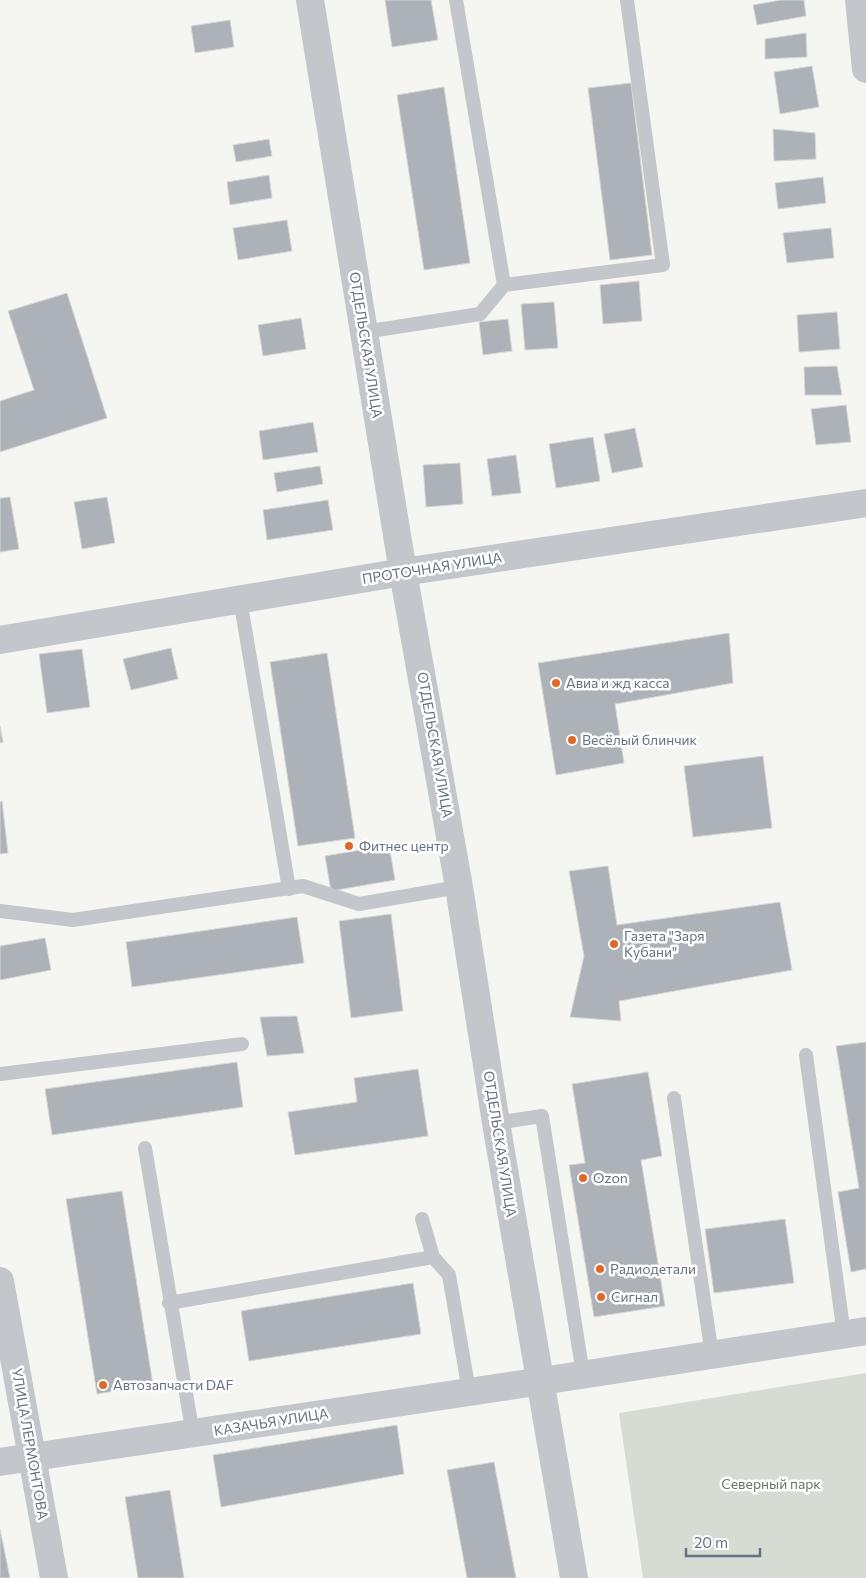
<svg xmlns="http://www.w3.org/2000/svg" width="866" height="1578" font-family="Commissioner,sans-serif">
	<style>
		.green { fill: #d6dcd3 }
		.building { fill: #acb2b8; stroke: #d7d7d5 }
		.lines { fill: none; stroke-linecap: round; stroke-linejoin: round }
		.service { stroke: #c3c6ca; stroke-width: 14 }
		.minor { stroke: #c3c6ca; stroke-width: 28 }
		.tertiary { stroke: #c3c6ca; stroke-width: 28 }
		.poi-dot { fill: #e06828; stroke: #fff; stroke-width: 2 }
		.labels { text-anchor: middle; stroke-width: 5; stroke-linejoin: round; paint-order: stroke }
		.street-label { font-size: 14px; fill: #657283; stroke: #fff }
		.poi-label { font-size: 14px; fill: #657283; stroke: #fff; text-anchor: start }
		.park-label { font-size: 14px; fill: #667a64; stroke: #fff }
	</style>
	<rect width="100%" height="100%" fill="#f5f6f2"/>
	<path class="green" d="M 866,1373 L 866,1578 L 643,1578 L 619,1413 Z"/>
	<g class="building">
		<path d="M 385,0 L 431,0 L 438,40 L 392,47 Z"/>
		<path d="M 781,0 L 804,0 L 806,16 L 757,25 L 753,5 Z"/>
		<path d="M 230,20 L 234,47 L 195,53 L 191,26 Z"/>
		<path d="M 806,33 L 807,57 L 765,59 L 765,39 Z"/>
		<path d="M 812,66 L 819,107 L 780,114 L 774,72 Z"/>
		<path d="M 631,83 L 652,255 L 610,260 L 588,88 Z"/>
		<path d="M 444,87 L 470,263 L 424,270 L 397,95 Z"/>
		<path d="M 773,129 L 815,133 L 816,159 L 774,161 Z"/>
		<path d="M 269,139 L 272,156 L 236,162 L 233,145 Z"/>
		<path d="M 269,175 L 272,198 L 230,205 L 227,182 Z"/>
		<path d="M 823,177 L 826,203 L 778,209 L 775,183 Z"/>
		<path d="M 287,220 L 292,251 L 238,260 L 233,228 Z"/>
		<path d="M 831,228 L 834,258 L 787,263 L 783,233 Z"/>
		<path d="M 639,281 L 642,321 L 603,324 L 600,285 Z"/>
		<path d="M 67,293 L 107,418 L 0,452 L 0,401 L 34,390 L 8,311 Z"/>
		<path d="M 554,302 L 558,348 L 525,350 L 521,304 Z"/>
		<path d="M 837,312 L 840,349 L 799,352 L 797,315 Z"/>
		<path d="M 301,318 L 306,349 L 263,356 L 258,325 Z"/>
		<path d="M 508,319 L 512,351 L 483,355 L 479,322 Z"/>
		<path d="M 837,366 L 842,395 L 805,395 L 804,367 Z"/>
		<path d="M 846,405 L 851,442 L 816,445 L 811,409 Z"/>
		<path d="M 313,422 L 318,452 L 263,460 L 259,431 Z"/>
		<path d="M 635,428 L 643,467 L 612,473 L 604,434 Z"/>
		<path d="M 593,437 L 600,481 L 556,488 L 549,444 Z"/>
		<path d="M 516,455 L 521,493 L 492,496 L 487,459 Z"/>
		<path d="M 460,463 L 463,504 L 426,507 L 423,465 Z"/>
		<path d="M 320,466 L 323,484 L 277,492 L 274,473 Z"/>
		<path d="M 10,497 L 19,549 L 0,552 L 0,498 Z"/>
		<path d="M 107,497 L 115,543 L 82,549 L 74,502 Z"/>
		<path d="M 328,500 L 333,530 L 267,540 L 263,510 Z"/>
		<path d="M 729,633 L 733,683 L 615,704 L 624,763 L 556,775 L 538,663 Z"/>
		<path d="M 171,648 L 178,679 L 131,690 L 123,659 Z"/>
		<path d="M 82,649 L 90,707 L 47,713 L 39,654 Z"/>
		<path d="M 327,653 L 355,838 L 298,846 L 270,662 Z"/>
		<path d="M 0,726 L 3,742 L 0,743 Z"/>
		<path d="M 763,756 L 772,828 L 693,837 L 684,766 Z"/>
		<path d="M 2,801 L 8,853 L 0,854 L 0,802 Z"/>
		<path d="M 389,845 L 395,880 L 331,891 L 325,856 Z"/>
		<path d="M 608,866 L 617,925 L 780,902 L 792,970 L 619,1001 L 621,1021 L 570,1017 L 584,956 L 569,871 Z"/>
		<path d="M 391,914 L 403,1011 L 351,1018 L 339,921 Z"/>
		<path d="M 297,917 L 304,963 L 132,987 L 126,942 Z"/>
		<path d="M 45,938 L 51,970 L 0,980 L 0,946 Z"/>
		<path d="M 297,1016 L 304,1053 L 267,1056 L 260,1017 Z"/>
		<path d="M 866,1042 L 866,1269 L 851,1272 L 838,1192 L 859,1188 L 836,1046 Z"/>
		<path d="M 237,1062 L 243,1107 L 52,1135 L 45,1089 Z"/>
		<path d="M 418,1069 L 428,1136 L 295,1155 L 288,1112 L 357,1102 L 354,1078 Z"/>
		<path d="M 648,1072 L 662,1156 L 641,1160 L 665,1306 L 594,1317 L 569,1165 L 585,1163 L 572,1084 Z"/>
		<path d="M 122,1191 L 153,1385 L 97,1394 L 66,1199 Z"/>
		<path d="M 785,1219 L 794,1283 L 714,1293 L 705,1229 Z"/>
		<path d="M 413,1283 L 421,1334 L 249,1361 L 241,1311 Z"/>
		<path d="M 397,1425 L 404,1474 L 221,1507 L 213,1455 Z"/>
		<path d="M 494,1462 L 516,1578 L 467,1578 L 447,1470 Z"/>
		<path d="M 170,1490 L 184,1578 L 138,1578 L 125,1497 Z"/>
		<path d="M 0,1529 L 10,1578 L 0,1578 Z"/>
	</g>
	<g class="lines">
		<g class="service">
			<path d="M 456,0 L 504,285"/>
			<path d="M 364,332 L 480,314 L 504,285 L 663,265 L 627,0"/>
			<path d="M 240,599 L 289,889"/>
			<path d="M 0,911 L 73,920 L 303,886 L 359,904 L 459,887"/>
			<path d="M 806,1055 L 844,1335"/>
			<path d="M 0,1074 L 242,1044"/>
			<path d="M 674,1098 L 712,1355"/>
			<path d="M 496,1123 L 542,1116 L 583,1374"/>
			<path d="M 145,1148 L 193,1435"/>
			<path d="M 422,1219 L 433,1257 L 449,1275 L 469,1391"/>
			<path d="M 169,1303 L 433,1257"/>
		</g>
		<g class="minor">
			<path d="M 859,0 L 866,69"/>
			<path d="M 0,1281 L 54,1578"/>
			<path d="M 542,1381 L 866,1331"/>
		</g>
		<g class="tertiary">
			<path d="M 310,0 L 403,572 L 459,887 L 496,1123 L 574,1578"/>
			<path d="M 0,640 L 403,572 L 866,503"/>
			<path d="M 0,1462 L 542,1381"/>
		</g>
	</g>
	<g class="poi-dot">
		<circle cx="556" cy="683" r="5"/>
		<circle cx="572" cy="740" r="5"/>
		<circle cx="349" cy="846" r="5"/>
		<circle cx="614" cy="944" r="5"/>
		<circle cx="583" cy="1178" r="5"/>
		<circle cx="600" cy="1269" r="5"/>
		<circle cx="601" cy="1297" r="5"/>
		<circle cx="103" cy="1385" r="5"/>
	</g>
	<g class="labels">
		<g class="street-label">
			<text transform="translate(366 345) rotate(81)" y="5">ОТДЕЛЬСКАЯ УЛИЦА</text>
			<text transform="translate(432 568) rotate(-9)" y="5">ПРОТОЧНАЯ УЛИЦА</text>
			<text transform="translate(435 745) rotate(80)" y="5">ОТДЕЛЬСКАЯ УЛИЦА</text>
			<text transform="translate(500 1144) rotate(81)" y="5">ОТДЕЛЬСКАЯ УЛИЦА</text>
			<text transform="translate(271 1422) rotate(-9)" y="5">КАЗАЧЬЯ УЛИЦА</text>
			<text transform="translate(30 1444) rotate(80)" y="5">УЛИЦА ЛЕРМОНТОВА</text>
		</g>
		<g class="poi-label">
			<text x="566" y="688">Авиа и жд касса</text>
			<text x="582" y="745">Весёлый блинчик</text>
			<text x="359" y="851">Фитнес центр</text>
			<text x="624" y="941">Газета "Заря<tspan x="624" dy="16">Кубани"</tspan></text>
			<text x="593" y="1183">Ozon</text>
			<text x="610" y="1274">Радиодетали</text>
			<text x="611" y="1302">Сигнал</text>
			<text x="113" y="1390">Автозапчасти DAF</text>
		</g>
		<g class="park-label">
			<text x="771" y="1489">Северный парк</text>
		</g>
	</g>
	<path d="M686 1548v8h74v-8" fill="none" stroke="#657283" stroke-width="2.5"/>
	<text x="694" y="1548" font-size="15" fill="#657283" stroke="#ffffff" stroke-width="4" paint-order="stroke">20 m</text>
</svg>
